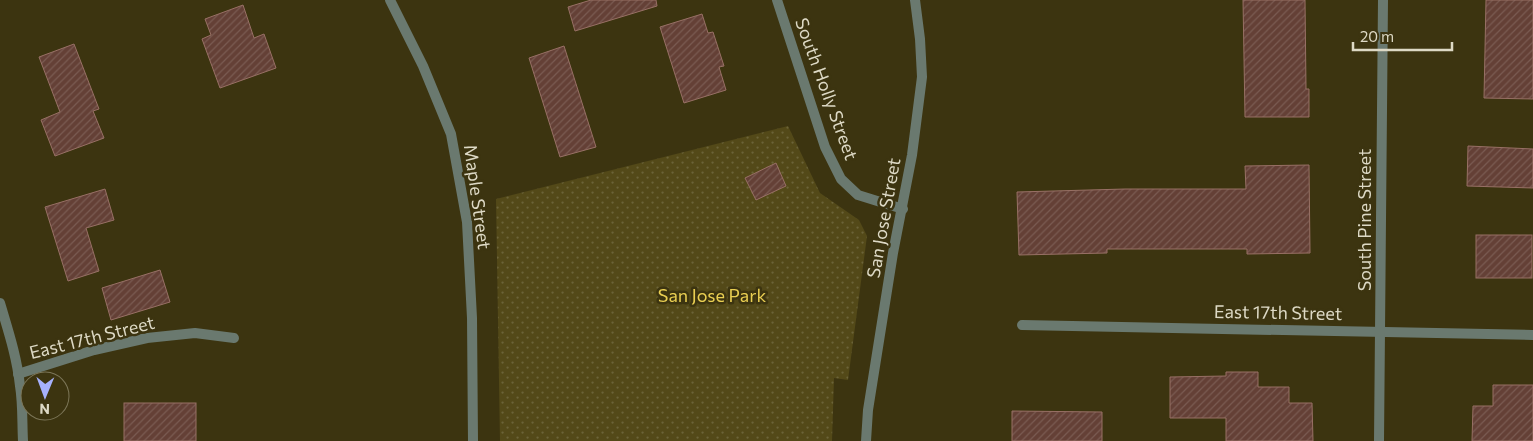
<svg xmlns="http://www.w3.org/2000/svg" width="1533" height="441" font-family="Commissioner,sans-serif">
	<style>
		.park { fill: url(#park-dots) }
		.building { fill: url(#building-hatch); stroke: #987065 }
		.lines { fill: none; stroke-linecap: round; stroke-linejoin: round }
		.service { stroke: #6a796f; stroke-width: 10 }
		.minor { stroke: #6a796f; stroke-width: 10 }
		.tertiary { stroke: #6a796f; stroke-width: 10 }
		.labels { text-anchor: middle; stroke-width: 5; stroke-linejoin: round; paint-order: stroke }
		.street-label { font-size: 18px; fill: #ddd9c5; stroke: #3c3410 }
		.park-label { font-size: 18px; fill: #eacf52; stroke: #3c3410 }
	</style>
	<defs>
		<pattern id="park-dots" width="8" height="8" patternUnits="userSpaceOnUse" patternTransform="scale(1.25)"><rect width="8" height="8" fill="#534918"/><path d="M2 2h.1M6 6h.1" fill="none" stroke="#6b6338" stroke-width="1.8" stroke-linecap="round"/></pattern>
		<pattern id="building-hatch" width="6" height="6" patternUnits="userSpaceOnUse" patternTransform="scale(1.25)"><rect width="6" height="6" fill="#644036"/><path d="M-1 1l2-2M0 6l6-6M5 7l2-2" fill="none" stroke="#7a5b52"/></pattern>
	</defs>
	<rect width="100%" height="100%" fill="#3c3410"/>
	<path class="park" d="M 788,126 L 820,193 L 859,220 L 867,236 L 848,380 L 834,378 L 832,441 L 500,441 L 496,199 Z"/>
	<g class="building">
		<path d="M 591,0 L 656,0 L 657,6 L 575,31 L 568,7 Z"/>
		<path d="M 1243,0 L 1305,0 L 1306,89 L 1309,89 L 1309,117 L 1245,117 Z"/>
		<path d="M 1486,0 L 1533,0 L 1533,99 L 1484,98 Z"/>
		<path d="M 243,5 L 254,38 L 264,34 L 276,68 L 220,88 L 202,39 L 211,35 L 205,19 Z"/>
		<path d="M 702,14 L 708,33 L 713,32 L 724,66 L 719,67 L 726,90 L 684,103 L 660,27 Z"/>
		<path d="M 74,44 L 99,109 L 93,111 L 104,138 L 55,156 L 41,120 L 60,112 L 39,57 Z"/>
		<path d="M 564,46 L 596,147 L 560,157 L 529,58 Z"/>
		<path d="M 1468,146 L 1533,149 L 1533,188 L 1467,186 Z"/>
		<path d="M 776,163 L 786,186 L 756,200 L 745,178 Z"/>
		<path d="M 1309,165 L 1310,253 L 1247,254 L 1247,249 L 1107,249 L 1107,253 L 1019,255 L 1017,192 L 1125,189 L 1246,189 L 1245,166 Z"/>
		<path d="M 105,189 L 114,220 L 86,228 L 99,271 L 68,281 L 45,207 Z"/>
		<rect x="1476" y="235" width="56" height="43"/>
		<path d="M 160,270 L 170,302 L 111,320 L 102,288 Z"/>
		<path d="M 1226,372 L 1258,372 L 1258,387 L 1289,387 L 1289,403 L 1312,403 L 1313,441 L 1226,441 L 1226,418 L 1170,418 L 1170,377 L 1226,376 Z"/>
		<path d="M 1493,385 L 1533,385 L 1533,441 L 1472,441 L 1473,406 L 1493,406 Z"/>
		<rect x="124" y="403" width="72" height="38"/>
		<path d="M 1012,411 L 1102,412 L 1102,441 L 1012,441 Z"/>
	</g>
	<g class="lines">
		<path class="service" d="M 18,374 L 94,350 L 147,338 L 195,333 L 234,338"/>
		<g class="minor">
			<path d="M 777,0 L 825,147 L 841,179 L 858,195 L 903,209"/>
			<path d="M 0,303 C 8,330 17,357 20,386 C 23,404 22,423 23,441"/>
			<path d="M 1022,325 L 1533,335"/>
			<path d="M 866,441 L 868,410 L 893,253 L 912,155 L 922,77 L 920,39 L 915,0"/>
		</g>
		<g class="tertiary">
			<path d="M 390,0 L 423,66 L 451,134 L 467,222 L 472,318 L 473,441"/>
			<path d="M 1379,441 L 1383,0"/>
		</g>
	</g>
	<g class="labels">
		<g class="street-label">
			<text transform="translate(826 89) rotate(70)" y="6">South Holly Street</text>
			<text transform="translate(477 197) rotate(82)" y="6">Maple Street</text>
			<text transform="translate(884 218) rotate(-80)" y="6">San Jose Street</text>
			<text transform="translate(1365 220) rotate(-90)" y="6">South Pine Street</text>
			<text transform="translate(1278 313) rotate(1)" y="6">East 17th Street</text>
			<text transform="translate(92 338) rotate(-14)" y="6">East 17th Street</text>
		</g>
		<g class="park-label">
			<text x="712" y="302">San Jose Park</text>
		</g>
	</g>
	<g transform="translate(45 396) rotate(181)"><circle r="24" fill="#3c3410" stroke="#7c7658"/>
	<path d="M0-4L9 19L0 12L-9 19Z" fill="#a6b1fc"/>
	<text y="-8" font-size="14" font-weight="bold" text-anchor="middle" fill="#ddd9c5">N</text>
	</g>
	<path d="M1353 42v8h99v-8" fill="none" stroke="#ddd9c5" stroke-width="2.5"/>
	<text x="1360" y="42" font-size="15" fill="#ddd9c5" stroke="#3c3410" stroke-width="4" paint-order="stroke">20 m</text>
</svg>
